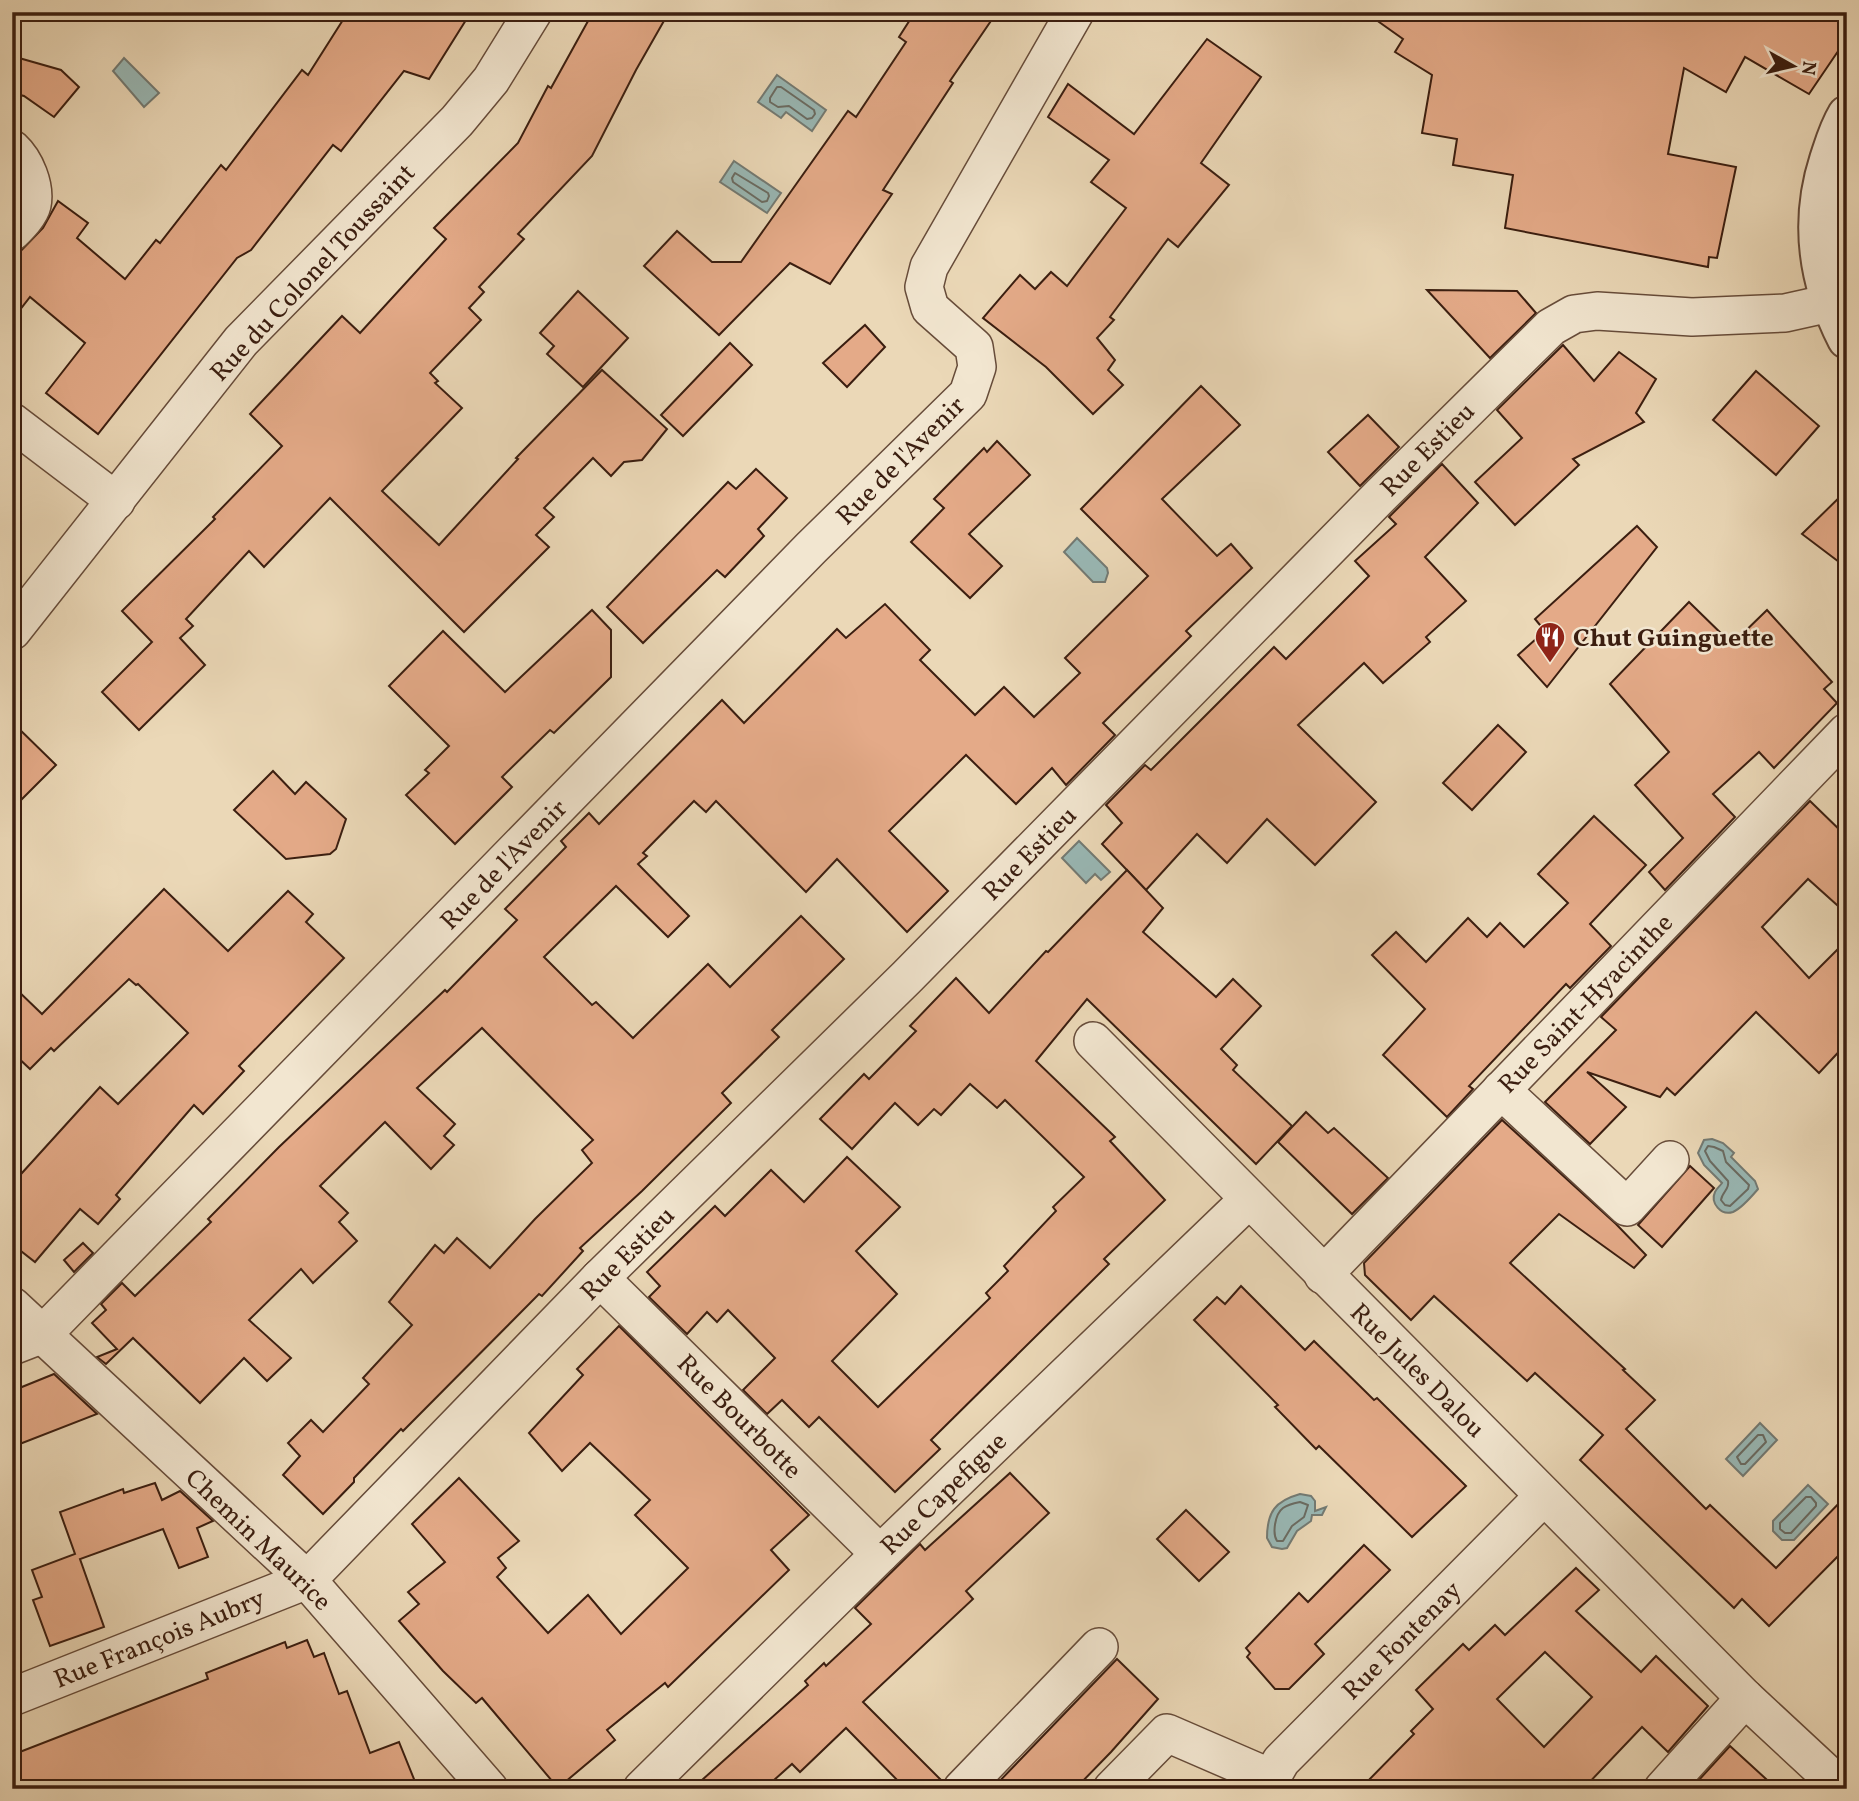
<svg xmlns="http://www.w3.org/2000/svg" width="1859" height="1801" font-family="Vollkorn,serif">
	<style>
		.water { fill: #99b8b5; stroke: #737a73; stroke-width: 2 }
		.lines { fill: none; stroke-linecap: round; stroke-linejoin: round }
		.shore { stroke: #6a6b62; stroke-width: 2 }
		.building { fill: #e4aa88; stroke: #3b1e10; stroke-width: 2; fill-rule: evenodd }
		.minor-casing { stroke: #674c3a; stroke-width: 40 }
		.tertiary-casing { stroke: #674c3a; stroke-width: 42 }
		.minor { stroke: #f2e6d0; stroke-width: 37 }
		.tertiary { stroke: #f2e6d0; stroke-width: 38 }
		.labels { text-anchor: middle; stroke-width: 5; stroke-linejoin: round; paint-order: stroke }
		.street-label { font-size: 26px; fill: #3b1e10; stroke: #f2e6d0 }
		.poi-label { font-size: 26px; font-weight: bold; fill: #3b1e10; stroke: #f2e6d0; text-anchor: start }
	</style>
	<rect width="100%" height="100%" fill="#ebd8b7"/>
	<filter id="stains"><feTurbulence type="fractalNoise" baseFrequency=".00286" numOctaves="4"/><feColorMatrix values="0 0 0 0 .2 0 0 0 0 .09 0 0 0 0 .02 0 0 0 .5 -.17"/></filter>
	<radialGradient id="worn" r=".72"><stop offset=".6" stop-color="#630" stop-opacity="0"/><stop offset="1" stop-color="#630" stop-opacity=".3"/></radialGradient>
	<g class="water">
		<path d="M 124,58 L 159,93 L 144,107 L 113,71 Z"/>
		<path d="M 777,75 L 826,110 L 812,131 L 786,112 L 781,118 L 758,102 Z"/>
		<path d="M 734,161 L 781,193 L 767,213 L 720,182 Z"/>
		<path d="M 1077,538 L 1107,568 L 1108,573 L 1105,582 L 1093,582 L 1064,552 Z"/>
		<path d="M 1079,841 L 1110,872 L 1101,880 L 1095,874 L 1086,883 L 1062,858 Z"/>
		<path d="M 1712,1139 L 1723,1143 L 1734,1153 L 1731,1157 L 1755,1181 L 1758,1189 C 1752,1196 1742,1208 1733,1212 C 1721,1216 1710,1203 1715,1192 C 1716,1189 1720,1186 1722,1183 L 1704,1165 L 1698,1153 L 1704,1140 Z"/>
		<path d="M 1760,1423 L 1777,1440 L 1743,1476 L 1726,1459 Z"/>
		<path d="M 1808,1485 L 1828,1504 L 1794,1540 L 1782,1540 L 1773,1531 L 1773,1521 Z"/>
		<path d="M 1300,1494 L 1311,1496 L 1315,1501 L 1315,1511 L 1326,1507 L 1322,1515 L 1312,1515 L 1311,1521 L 1297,1531 L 1287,1548 L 1282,1549 L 1272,1547 L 1267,1538 C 1267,1512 1275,1501 1300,1494 Z"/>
	</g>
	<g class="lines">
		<g class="shore">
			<path d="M 777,87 L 781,87 L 814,110 L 815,114 L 812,118 L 807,119 L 789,106 L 778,107 L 770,102 L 770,98 Z"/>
			<path d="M 735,173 L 768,193 L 769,196 L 767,201 L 762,202 L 733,182 L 732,178 Z"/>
			<path d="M 1708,1146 L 1714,1147 L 1723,1151 L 1726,1162 L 1749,1185 L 1748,1189 L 1730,1206 L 1725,1205 L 1721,1200 C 1722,1192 1730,1189 1728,1181 L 1710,1161 L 1705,1151 Z"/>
			<path d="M 1758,1435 L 1763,1435 L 1766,1442 L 1745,1464 L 1741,1464 L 1737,1457 Z"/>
			<path d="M 1806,1497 L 1811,1497 L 1816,1503 L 1816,1506 L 1791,1533 L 1785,1533 L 1780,1529 L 1780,1523 Z"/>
			<path d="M 1300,1502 L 1308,1505 L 1304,1517 L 1292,1526 L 1283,1541 L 1277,1541 C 1272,1533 1275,1514 1283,1508 C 1287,1505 1295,1503 1300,1502 Z"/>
		</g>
	</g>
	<g class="building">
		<path d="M 348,12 L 471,12 L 429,79 L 404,71 L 341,151 L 333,145 L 251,250 L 237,258 L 98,434 L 46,393 L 85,343 L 30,297 L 12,320 L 12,260 L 43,228 L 58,201 L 88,223 L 77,238 L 125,279 L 156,240 L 160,243 L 221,165 L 226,170 L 302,70 L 308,75 Z"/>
		<path d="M 593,12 L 669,12 L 636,70 L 592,156 L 518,234 L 524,239 L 479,287 L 484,292 L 469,308 L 481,320 L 430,373 L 438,381 L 435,383 L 462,408 L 382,491 L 439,545 L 518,459 L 516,458 L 602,370 L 667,429 L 642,460 L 624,462 L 611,476 L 593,458 L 544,508 L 554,517 L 536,535 L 549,547 L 464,632 L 330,498 L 264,567 L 249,551 L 186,619 L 193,626 L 180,638 L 205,665 L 139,730 L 102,692 L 152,642 L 122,611 L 215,519 L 213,517 L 282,446 L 250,414 L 342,316 L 360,333 L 446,239 L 434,228 L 518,143 L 548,86 L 551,88 Z"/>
		<path d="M 915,12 L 997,12 L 950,81 L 953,83 L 883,190 L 892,194 L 830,284 L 790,263 L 719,335 L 644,266 L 677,231 L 712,262 L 741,262 L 848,111 L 856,117 L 906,42 L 899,37 Z"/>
		<path d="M 1365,12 L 1847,12 L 1847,38 L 1809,94 L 1745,57 L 1726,92 L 1684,68 L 1668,154 L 1736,167 L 1717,258 L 1709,257 L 1708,267 L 1505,228 L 1513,175 L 1453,165 L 1457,139 L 1422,133 L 1432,75 L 1395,52 L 1403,39 Z"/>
		<path d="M 1207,39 L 1261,77 L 1201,163 L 1229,185 L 1178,247 L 1168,239 L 1110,317 L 1114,320 L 1097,338 L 1115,360 L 1108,370 L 1123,385 L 1093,414 L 1046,367 L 983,318 L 1020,275 L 1035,289 L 1051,272 L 1067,286 L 1126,208 L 1091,182 L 1109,160 L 1048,117 L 1068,84 L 1134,134 Z"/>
		<path d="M 12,56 L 61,70 L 79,87 L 54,117 L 24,96 L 12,93 Z"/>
		<path d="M 1427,290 L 1517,291 L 1536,313 L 1490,358 Z"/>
		<path d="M 578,291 L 628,338 L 583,387 L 547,354 L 554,346 L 540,333 Z"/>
		<path d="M 865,325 L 885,347 L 847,387 L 823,363 Z"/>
		<path d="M 730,343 L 752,365 L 683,436 L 661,415 Z"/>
		<path d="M 1563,345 L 1594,381 L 1619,352 L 1656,379 L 1636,413 L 1644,422 L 1573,459 L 1579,465 L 1515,525 L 1475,482 L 1522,438 L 1497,410 Z"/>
		<path d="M 1756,371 L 1819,426 L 1776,475 L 1713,420 Z"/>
		<path d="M 1201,386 L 1240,425 L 1162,499 L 1217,556 L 1231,544 L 1252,568 L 1186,631 L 1191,636 L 1103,723 L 1115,735 L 1066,785 L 1052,768 L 1016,804 L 966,755 L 889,831 L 948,891 L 907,932 L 837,859 L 806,892 L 716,801 L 706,812 L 694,801 L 643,853 L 647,856 L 638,864 L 689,916 L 668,937 L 616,886 L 544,957 L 592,1005 L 596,1002 L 633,1038 L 708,964 L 730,987 L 801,916 L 844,959 L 772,1030 L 779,1037 L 722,1093 L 731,1103 L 642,1191 L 580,1248 L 583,1251 L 542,1296 L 539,1294 L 403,1431 L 401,1429 L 354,1478 L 354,1482 L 323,1514 L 283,1475 L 300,1456 L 288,1443 L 311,1420 L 323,1432 L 369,1384 L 363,1378 L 412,1325 L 389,1302 L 435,1245 L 444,1253 L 457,1238 L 490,1268 L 535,1219 L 592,1163 L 582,1150 L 593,1140 L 482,1028 L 417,1088 L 455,1124 L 444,1136 L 454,1145 L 431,1169 L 385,1122 L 320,1186 L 348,1213 L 339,1222 L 357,1241 L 313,1283 L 301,1269 L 249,1320 L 291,1358 L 267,1381 L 244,1358 L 200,1403 L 133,1338 L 106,1364 L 97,1357 L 117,1349 L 92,1323 L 106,1310 L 101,1304 L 122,1283 L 135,1296 L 211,1222 L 208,1219 L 279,1147 L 445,990 L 447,992 L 517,920 L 505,909 L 566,847 L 561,841 L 589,813 L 599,824 L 722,700 L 744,723 L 837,629 L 846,638 L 885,604 L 930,650 L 920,660 L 975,715 L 1004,687 L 1034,717 L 1080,673 L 1065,658 L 1148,576 L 1081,509 Z"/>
		<path d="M 1368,415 L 1399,447 L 1360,486 L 1328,452 Z"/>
		<path d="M 997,441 L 1030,475 L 969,534 L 1002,566 L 970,598 L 911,542 L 944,508 L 934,499 L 984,448 L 987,452 Z"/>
		<path d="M 1442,464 L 1478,503 L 1425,557 L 1466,601 L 1426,637 L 1430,642 L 1383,683 L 1364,663 L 1298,725 L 1376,802 L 1315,865 L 1267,819 L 1227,863 L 1197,834 L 1146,890 L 1102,844 L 1122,823 L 1106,805 L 1145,765 L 1151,770 L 1274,647 L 1286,659 L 1369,576 L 1355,561 L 1396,524 L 1389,517 Z"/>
		<path d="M 756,469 L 787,498 L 758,529 L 764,536 L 725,577 L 717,570 L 643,643 L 607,607 L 728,482 L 736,489 Z"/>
		<path d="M 1847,490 L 1847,568 L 1802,534 Z"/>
		<path d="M 1637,526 L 1657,547 L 1547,687 L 1518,655 L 1545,631 L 1535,619 Z"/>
		<path d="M 1689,602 L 1732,644 L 1767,610 L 1832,682 L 1824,689 L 1837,703 L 1774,768 L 1759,752 L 1713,794 L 1735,817 L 1665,890 L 1649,872 L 1683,838 L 1635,785 L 1669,752 L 1610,684 Z"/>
		<path d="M 592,610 L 611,630 L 611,677 L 554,733 L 550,730 L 502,777 L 512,787 L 455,844 L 406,795 L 429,773 L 425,770 L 449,746 L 389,686 L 443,631 L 505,692 Z"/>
		<path d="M 12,722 L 56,765 L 12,809 Z"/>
		<path d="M 1498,725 L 1526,752 L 1472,810 L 1443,783 Z"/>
		<path d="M 273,771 L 295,794 L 306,782 L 346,819 L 336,849 L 330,854 L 286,859 L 234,810 Z"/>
		<path d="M 1810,801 L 1847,837 L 1847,914 L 1808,879 L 1762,927 L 1809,978 L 1847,940 L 1847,1043 L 1819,1073 L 1756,1012 L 1675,1095 L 1667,1088 L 1660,1097 L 1587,1072 L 1626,1107 L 1590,1144 L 1545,1102 L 1616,1030 L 1601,1017 Z"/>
		<path d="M 1594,816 L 1646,865 L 1590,924 L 1611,946 L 1570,988 L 1566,984 L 1469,1086 L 1473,1089 L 1447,1117 L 1383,1055 L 1425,1009 L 1372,955 L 1396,932 L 1426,962 L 1468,918 L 1487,937 L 1500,923 L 1524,947 L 1568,903 L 1538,874 Z"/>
		<path d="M 1127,870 L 1163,908 L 1143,932 L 1216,997 L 1233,979 L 1261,1006 L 1221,1049 L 1237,1065 L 1233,1070 L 1292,1126 L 1256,1164 L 1087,999 L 1036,1061 L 1115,1137 L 1110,1141 L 1165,1200 L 1104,1259 L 1109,1264 L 931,1440 L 940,1449 L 895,1492 L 819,1417 L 809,1427 L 782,1400 L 767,1414 L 743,1390 L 775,1358 L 728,1310 L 717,1322 L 707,1312 L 687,1334 L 649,1297 L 660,1286 L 647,1272 L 715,1206 L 725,1216 L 771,1170 L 804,1202 L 847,1157 L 900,1207 L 856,1251 L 897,1294 L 832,1361 L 878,1407 L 990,1298 L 986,1293 L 1008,1271 L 1004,1266 L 1056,1211 L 1053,1207 L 1084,1177 L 1005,1100 L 997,1108 L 970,1084 L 941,1115 L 934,1109 L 918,1125 L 895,1103 L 852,1149 L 820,1119 L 864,1074 L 869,1079 L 916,1031 L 910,1026 L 956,978 L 989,1013 L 1046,951 L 1048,952 Z"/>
		<path d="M 164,889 L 228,951 L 288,891 L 313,914 L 306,922 L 344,958 L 239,1066 L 244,1071 L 203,1114 L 194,1105 L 116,1195 L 120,1199 L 98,1224 L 80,1209 L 35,1262 L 12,1244 L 12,1184 L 100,1087 L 118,1104 L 188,1033 L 138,984 L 136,985 L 129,979 L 54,1051 L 51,1048 L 30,1069 L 12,1052 L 12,985 L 42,1014 Z"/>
		<path d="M 1306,1112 L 1328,1133 L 1334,1128 L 1388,1178 L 1352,1214 L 1278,1142 Z"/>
		<path d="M 1502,1120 L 1616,1224 L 1646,1255 L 1634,1268 L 1559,1214 L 1510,1263 L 1625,1369 L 1623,1370 L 1655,1400 L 1626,1429 L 1706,1509 L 1710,1505 L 1776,1568 L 1847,1495 L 1847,1547 L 1769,1626 L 1742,1599 L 1734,1608 L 1580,1460 L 1603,1435 L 1535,1373 L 1527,1381 L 1434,1296 L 1411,1320 L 1365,1275 L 1364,1263 Z"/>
		<path d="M 1690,1166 L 1714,1188 L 1662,1247 L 1638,1225 Z"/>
		<path d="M 83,1243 L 93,1253 L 74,1272 L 64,1260 Z"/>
		<path d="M 1241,1286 L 1305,1350 L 1314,1341 L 1374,1400 L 1377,1398 L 1466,1486 L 1412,1537 L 1319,1446 L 1316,1449 L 1275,1407 L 1278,1405 L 1194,1320 L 1217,1297 L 1225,1304 Z"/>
		<path d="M 619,1326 L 809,1515 L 771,1550 L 789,1570 L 668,1687 L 665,1683 L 607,1730 L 615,1740 L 558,1788 L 482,1698 L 476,1703 L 443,1671 L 399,1621 L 419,1604 L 408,1592 L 445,1562 L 412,1524 L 459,1478 L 519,1541 L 498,1558 L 506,1568 L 497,1577 L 548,1633 L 588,1595 L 621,1634 L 688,1568 L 635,1515 L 650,1500 L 590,1443 L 562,1471 L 529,1433 L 583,1375 L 577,1369 Z"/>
		<path d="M 54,1374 L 97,1414 L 12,1447 L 12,1391 Z"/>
		<path d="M 1010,1473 L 1049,1513 L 966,1591 L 973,1599 L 863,1702 L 943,1782 L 942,1789 L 906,1789 L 846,1728 L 800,1772 L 792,1764 L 764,1789 L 692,1789 L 808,1685 L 805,1681 L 824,1663 L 826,1666 L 871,1624 L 855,1608 L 920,1544 L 925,1550 Z"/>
		<path d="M 155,1483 L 162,1500 L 180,1491 L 213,1521 L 197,1528 L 208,1557 L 179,1568 L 163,1529 L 80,1559 L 104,1627 L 50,1646 L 33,1600 L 42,1597 L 32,1570 L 75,1554 L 60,1512 L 123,1489 L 124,1493 Z"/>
		<path d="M 1186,1510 L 1229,1552 L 1199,1581 L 1157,1539 Z"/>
		<path d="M 1364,1545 L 1390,1570 L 1315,1644 L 1324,1654 L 1289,1689 L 1275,1689 L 1247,1657 L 1250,1653 L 1246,1648 L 1299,1593 L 1308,1602 Z"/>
		<path d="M 1576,1568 L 1599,1590 L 1576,1611 L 1641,1672 L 1656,1656 L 1708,1706 L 1668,1752 L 1642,1727 L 1583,1789 L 1360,1789 L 1414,1734 L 1411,1731 L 1433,1709 L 1416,1690 L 1463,1644 L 1469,1650 L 1495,1625 L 1505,1635 ZM 1545,1652 L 1592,1697 L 1544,1747 L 1497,1699 Z"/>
		<path d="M 307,1640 L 314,1657 L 324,1653 L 339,1694 L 347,1691 L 370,1753 L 399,1742 L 418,1789 L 12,1789 L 12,1755 L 208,1679 L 206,1673 L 285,1642 L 287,1648 Z"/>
		<path d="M 1117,1659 L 1158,1699 L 1111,1752 L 1075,1789 L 992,1789 Z"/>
		<path d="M 1730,1746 L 1777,1789 L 1706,1789 L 1698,1781 Z"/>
	</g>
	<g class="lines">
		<g class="minor-casing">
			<g id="minor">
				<path d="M 12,149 C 25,161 36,186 32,205 C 30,214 19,225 12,232"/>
				<path d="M 12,422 L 116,501"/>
				<path d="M 12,631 L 241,341 L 457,121 L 491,80 L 533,12"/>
				<path d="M 1093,1041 L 1745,1698 L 1843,1789"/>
				<path d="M 1501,1090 L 1627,1207 L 1670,1160"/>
				<path d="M 1323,1275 L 1847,732"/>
				<path d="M 600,1278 L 880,1554"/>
				<path d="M 12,1306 L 307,1580 L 489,1789"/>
				<path d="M 12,1346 L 43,1334 L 811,548 L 968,394 L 977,367 L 974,347 L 930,308 L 924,287 L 929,267 L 1075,12"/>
				<path d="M 12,1697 L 307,1580 L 600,1278 L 907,977 L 1381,495 L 1551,327 L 1574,314 L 1597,311 L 1692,317 L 1785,313 L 1830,303"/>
				<path d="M 642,1789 L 880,1554 L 1248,1200"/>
				<path d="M 962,1789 L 1099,1647"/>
				<path d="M 1112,1789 L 1167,1733 L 1271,1778"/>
				<path d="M 1265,1789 L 1281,1761 L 1544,1496"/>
				<path d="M 1663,1789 L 1745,1698"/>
			</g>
		</g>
		<g class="tertiary-casing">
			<path id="tertiary" d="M 1847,115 C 1838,130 1834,145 1829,160 C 1809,222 1818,282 1847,339"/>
		</g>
		<use href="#minor" class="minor"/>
		<use href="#tertiary" class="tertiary"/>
	</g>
	<defs>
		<g id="restaurant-pin" transform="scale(1.575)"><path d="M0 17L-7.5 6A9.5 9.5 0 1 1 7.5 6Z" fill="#8f2418" stroke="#f2e6d0"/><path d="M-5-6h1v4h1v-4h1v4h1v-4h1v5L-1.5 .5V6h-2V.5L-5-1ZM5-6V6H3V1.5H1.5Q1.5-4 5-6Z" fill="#fff"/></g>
	</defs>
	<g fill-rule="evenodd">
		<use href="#restaurant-pin" x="1550" y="637"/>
	</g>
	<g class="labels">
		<g class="street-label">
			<text transform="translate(312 272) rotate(-47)" y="9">Rue du Colonel Toussaint</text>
			<text transform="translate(1427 449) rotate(-45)" y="9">Rue Estieu</text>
			<text transform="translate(900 460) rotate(-45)" y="9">Rue de l'Avenir</text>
			<text transform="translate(1029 853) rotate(-45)" y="9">Rue Estieu</text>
			<text transform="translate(503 864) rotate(-46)" y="9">Rue de l'Avenir</text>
			<text transform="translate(1585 1003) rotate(-46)" y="9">Rue Saint-Hyacinthe</text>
			<text transform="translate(627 1253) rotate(-45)" y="9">Rue Estieu</text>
			<text transform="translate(1418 1370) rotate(45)" y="9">Rue Jules Dalou</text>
			<text transform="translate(740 1416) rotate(45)" y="9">Rue Bourbotte</text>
			<text transform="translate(943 1493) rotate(-44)" y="9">Rue Capefigue</text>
			<text transform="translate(259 1539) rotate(44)" y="9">Chemin Maurice</text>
			<text transform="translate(159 1638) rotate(-22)" y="9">Rue François Aubry</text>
			<text transform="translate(1401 1640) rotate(-45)" y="9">Rue Fontenay</text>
		</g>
		<g class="poi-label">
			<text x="1573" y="646">Chut Guinguette</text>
		</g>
	</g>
	<rect width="1859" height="1801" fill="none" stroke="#ebd8b7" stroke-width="42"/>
	<rect x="14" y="14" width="1831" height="1773" fill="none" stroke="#3b1e10" stroke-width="3.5"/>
	<rect x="21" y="21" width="1817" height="1759" fill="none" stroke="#3b1e10" stroke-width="2"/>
	<g transform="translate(1793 66) rotate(98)" stroke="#f2e6d0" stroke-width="5" paint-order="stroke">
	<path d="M0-5L12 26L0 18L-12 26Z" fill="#3b1e10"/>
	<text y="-10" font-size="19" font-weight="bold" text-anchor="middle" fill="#3b1e10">N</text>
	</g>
	<rect width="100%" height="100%" filter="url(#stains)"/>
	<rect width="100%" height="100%" fill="url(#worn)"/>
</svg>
